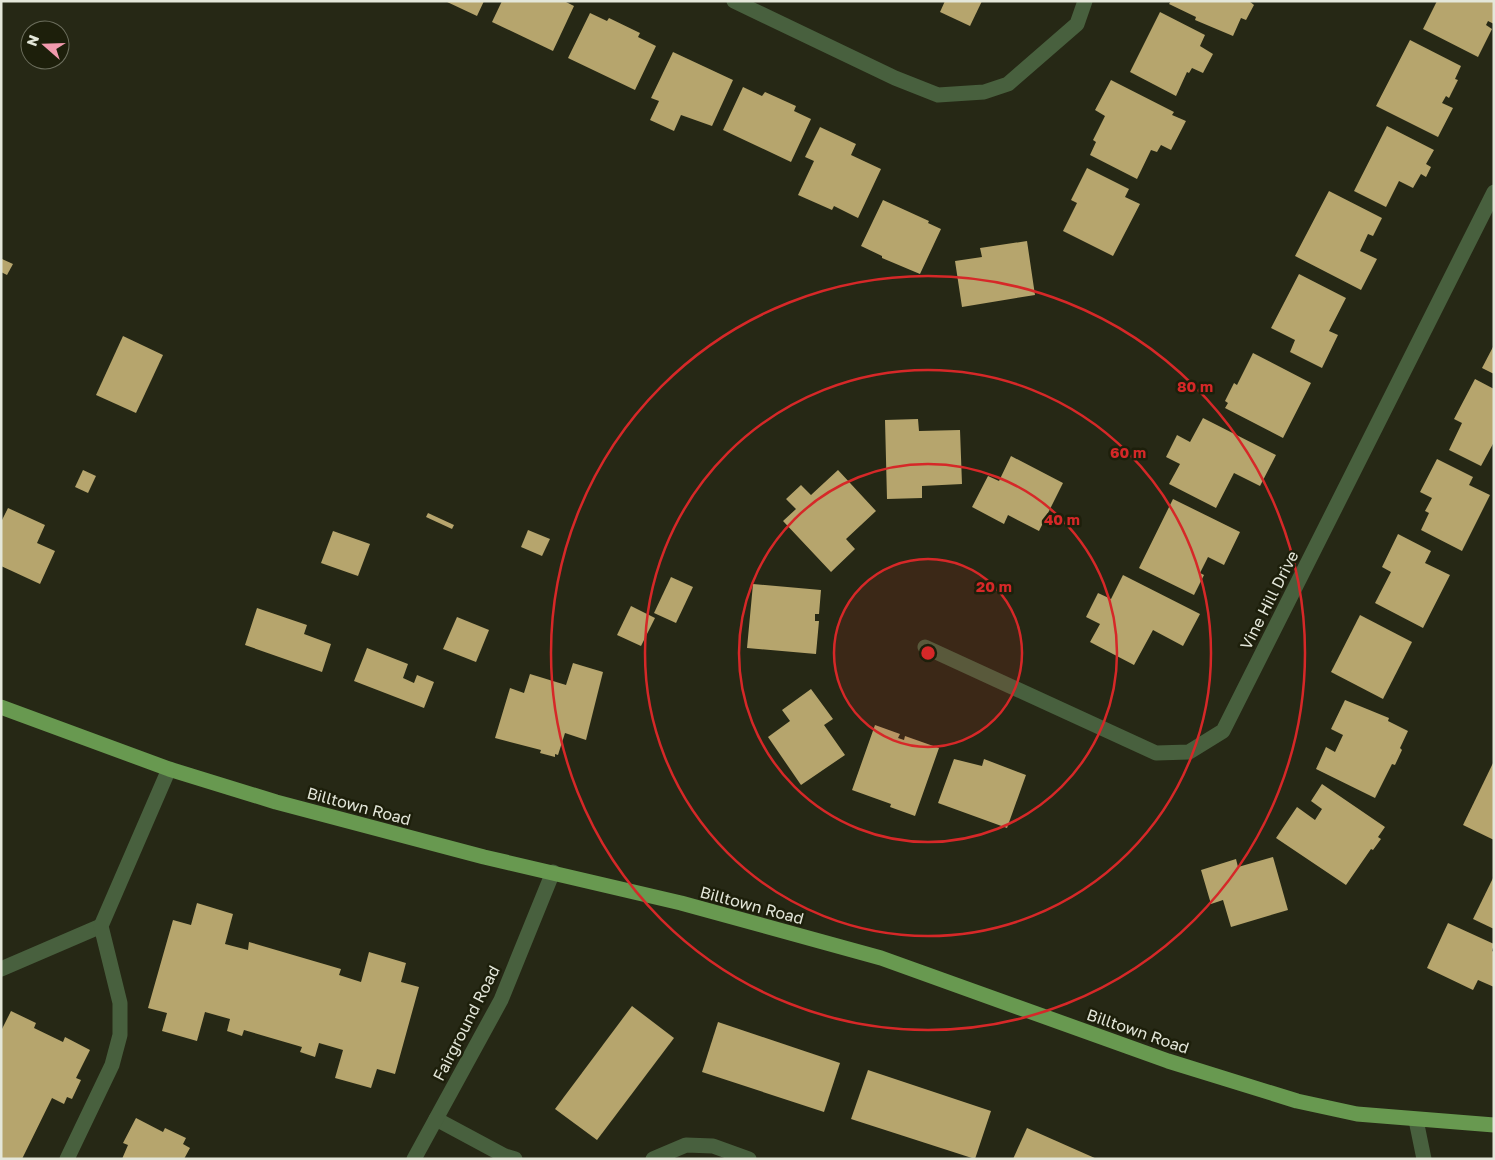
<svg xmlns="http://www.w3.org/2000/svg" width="1495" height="1160" font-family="'Golos Text',sans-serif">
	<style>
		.building { fill: #b6a56d }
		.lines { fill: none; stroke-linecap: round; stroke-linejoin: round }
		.minor { stroke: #48603e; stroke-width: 15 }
		.major { stroke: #689950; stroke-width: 15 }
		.ring { fill: none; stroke: #d62828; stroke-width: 2.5 }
		.labels { text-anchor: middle; stroke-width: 5; stroke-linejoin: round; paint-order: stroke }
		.street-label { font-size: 16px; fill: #e4e7da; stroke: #1d1f0b }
		.centre { fill: #d62828; stroke: #1d1f0b; stroke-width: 2.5 }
		.ring-label { font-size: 15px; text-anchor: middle; font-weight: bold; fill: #d62828; stroke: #1d1f0b; stroke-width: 5; stroke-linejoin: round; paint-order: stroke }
	</style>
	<rect width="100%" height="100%" fill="#262815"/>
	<g class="building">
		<path d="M 445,1 L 484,1 L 477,16 Z"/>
		<path d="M 502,1 L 564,1 L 574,6 L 553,51 L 492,22 Z"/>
		<path d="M 945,1 L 982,1 L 970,26 L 940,12 Z"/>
		<path d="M 1171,1 L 1249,1 L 1254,5 L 1246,20 L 1241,18 L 1233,36 L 1195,20 L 1196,17 L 1169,4 Z"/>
		<path d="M 1437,1 L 1494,1 L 1494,24 L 1488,21 L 1486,25 L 1492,29 L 1478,57 L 1423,29 Z"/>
		<path d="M 1160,12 L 1205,35 L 1200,46 L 1213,54 L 1203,73 L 1192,68 L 1189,73 L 1187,72 L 1176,96 L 1130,72 Z"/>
		<path d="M 590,13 L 607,21 L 609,18 L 640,33 L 638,37 L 656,46 L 635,90 L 568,58 Z"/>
		<path d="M 1410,40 L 1461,66 L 1455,79 L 1458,80 L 1449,98 L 1446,96 L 1442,103 L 1453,108 L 1438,137 L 1376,106 Z"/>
		<path d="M 673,52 L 733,80 L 712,126 L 681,115 L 674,131 L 650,120 L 659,101 L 651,98 Z"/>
		<path d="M 1111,80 L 1174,112 L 1172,115 L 1186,121 L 1171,150 L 1161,145 L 1157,152 L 1151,150 L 1137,179 L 1090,155 L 1096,142 L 1093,140 L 1105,116 L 1095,110 Z"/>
		<path d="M 743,87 L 762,96 L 765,92 L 796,106 L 794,111 L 811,119 L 791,162 L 723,130 Z"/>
		<path d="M 1387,126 L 1434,150 L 1426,164 L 1431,167 L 1426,177 L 1421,174 L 1413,188 L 1399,181 L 1386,207 L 1354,191 Z"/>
		<path d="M 820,127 L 856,144 L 851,155 L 881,169 L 858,218 L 834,206 L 832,210 L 798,195 L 814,161 L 805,157 Z"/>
		<path d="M 1087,168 L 1129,189 L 1125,197 L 1140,204 L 1113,256 L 1063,231 L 1077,203 L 1071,200 Z"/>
		<path d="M 1329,191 L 1382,218 L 1373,236 L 1368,234 L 1360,251 L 1377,259 L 1361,290 L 1295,256 Z"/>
		<path d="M 883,200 L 929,221 L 928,223 L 941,229 L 920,274 L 882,258 L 882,256 L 861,246 Z"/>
		<path d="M 1027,241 L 1035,295 L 962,307 L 955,261 L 982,257 L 980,248 Z"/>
		<path d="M 2,259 L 13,264 L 7,275 L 1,272 Z"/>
		<path d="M 1299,274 L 1346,298 L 1329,331 L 1338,335 L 1322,368 L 1290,352 L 1295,340 L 1271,328 Z"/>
		<path d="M 123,336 L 163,355 L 136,413 L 96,395 Z"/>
		<path d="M 1494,345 L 1494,374 L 1482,368 Z"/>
		<path d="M 1253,353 L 1311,383 L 1283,438 L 1225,408 L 1228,403 L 1225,401 L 1234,383 L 1237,385 Z"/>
		<path d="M 1475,379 L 1494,389 L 1494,442 L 1481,466 L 1449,450 L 1462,423 L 1454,419 Z"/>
		<path d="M 1203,418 L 1276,455 L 1260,486 L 1234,473 L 1216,508 L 1169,484 L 1180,464 L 1166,457 L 1177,435 L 1190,442 Z"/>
		<path d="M 918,419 L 919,431 L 960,430 L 962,484 L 922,486 L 922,498 L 887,499 L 885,420 Z"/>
		<path d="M 1011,456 L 1063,483 L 1039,531 L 1008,515 L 1004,524 L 972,507 L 988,476 L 999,481 Z"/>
		<path d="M 1437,459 L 1473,477 L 1469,485 L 1490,495 L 1462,551 L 1421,530 L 1429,513 L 1425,511 L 1432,498 L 1420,492 Z"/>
		<path d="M 83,470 L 96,476 L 88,493 L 75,487 Z"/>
		<path d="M 838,470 L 876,511 L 846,539 L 855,549 L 831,572 L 783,521 L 796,509 L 786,499 L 801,485 L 811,495 Z"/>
		<path d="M 1173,499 L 1240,532 L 1224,565 L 1208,557 L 1200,573 L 1204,575 L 1194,595 L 1139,568 Z"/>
		<path d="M 8,508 L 45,525 L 37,543 L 55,551 L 40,584 L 1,566 L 1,522 Z"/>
		<path d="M 428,513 L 454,525 L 452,529 L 426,517 Z"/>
		<path d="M 528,530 L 550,539 L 542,556 L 521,547 Z"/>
		<path d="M 333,531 L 370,544 L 358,576 L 321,563 Z"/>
		<path d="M 1398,534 L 1431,551 L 1425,563 L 1450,575 L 1423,628 L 1375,603 L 1391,572 L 1382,567 Z"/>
		<path d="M 1123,575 L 1200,614 L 1183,646 L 1153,630 L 1134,665 L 1090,642 L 1100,624 L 1086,617 L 1098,593 L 1111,599 Z"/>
		<path d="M 671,577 L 693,587 L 676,623 L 654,613 Z"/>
		<path d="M 753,584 L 821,590 L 819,614 L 815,614 L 815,621 L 819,621 L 816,654 L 747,648 Z"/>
		<path d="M 631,606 L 655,618 L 641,646 L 617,635 Z"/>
		<path d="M 257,608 L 307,625 L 304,634 L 331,644 L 322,672 L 245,645 Z"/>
		<path d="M 1360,615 L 1412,642 L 1383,699 L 1331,672 Z"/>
		<path d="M 457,617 L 489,630 L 476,662 L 443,649 Z"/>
		<path d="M 367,648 L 408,664 L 403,678 L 414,683 L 417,675 L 434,682 L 424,708 L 354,681 Z"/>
		<path d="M 573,663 L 603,672 L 586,740 L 565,733 L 558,755 L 555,754 L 555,757 L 540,753 L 541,750 L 495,738 L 510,688 L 524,693 L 530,674 L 566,685 Z"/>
		<path d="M 811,689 L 833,719 L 824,725 L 845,755 L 801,785 L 768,737 L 790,721 L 782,710 Z"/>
		<path d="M 1345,700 L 1389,718 L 1388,721 L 1408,731 L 1400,748 L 1402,750 L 1395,765 L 1392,764 L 1375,798 L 1316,769 L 1326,747 L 1335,752 L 1343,735 L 1331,729 Z"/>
		<path d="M 875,725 L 900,734 L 898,738 L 904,740 L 905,736 L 939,748 L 915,816 L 890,807 L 891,804 L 852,790 Z"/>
		<path d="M 954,759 L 982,766 L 984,759 L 1026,775 L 1007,828 L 938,803 Z"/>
		<path d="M 1494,761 L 1494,840 L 1463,825 Z"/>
		<path d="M 1322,784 L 1385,827 L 1378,837 L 1381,839 L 1373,850 L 1371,849 L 1346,885 L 1276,838 L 1297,807 L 1315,820 L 1322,809 L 1311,801 Z"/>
		<path d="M 1273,857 L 1288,910 L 1231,927 L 1223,900 L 1211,904 L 1201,870 L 1236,859 L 1238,867 Z"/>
		<path d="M 1494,876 L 1494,929 L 1473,919 Z"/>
		<path d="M 197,903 L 233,914 L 225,944 L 248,950 L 249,942 L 341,969 L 339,975 L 361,982 L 369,952 L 406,963 L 401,982 L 419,987 L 395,1074 L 377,1069 L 371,1088 L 335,1078 L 343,1050 L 319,1043 L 315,1057 L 300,1052 L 302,1047 L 244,1030 L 242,1036 L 227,1031 L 230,1019 L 205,1012 L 197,1041 L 162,1031 L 167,1013 L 148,1008 L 173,920 L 191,925 Z"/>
		<path d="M 1448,923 L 1494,944 L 1492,951 L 1494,952 L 1494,987 L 1478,980 L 1473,990 L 1427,968 Z"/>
		<path d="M 632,1006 L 674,1038 L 597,1140 L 555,1109 Z"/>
		<path d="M 11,1011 L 36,1023 L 34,1028 L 63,1042 L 65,1037 L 90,1050 L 76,1078 L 81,1080 L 72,1099 L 67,1097 L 64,1104 L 52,1098 L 22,1159 L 1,1159 L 1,1031 Z"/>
		<path d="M 718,1022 L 840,1063 L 824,1112 L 702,1072 Z"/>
		<path d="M 868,1070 L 991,1111 L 975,1159 L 851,1119 Z"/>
		<path d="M 136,1118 L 163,1132 L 165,1128 L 186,1138 L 183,1144 L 190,1148 L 184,1159 L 122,1159 L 128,1145 L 123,1143 Z"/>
		<path d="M 1027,1128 L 1097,1159 L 1013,1159 Z"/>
	</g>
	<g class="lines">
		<g class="minor">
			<path d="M 734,1 L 895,78 L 938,95 L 984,92 L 1008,84 L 1077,24 L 1085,1"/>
			<path d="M 925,647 L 1156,753 L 1189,752 L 1223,731 L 1494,192"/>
			<path d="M 1,969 L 101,926"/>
			<path d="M 436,1119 L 505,1156 L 515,1159"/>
			<path d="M 1416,1120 L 1424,1159"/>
			<path d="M 67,1159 L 112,1065 L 120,1035 L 120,1003 L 101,926 L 169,769"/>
			<path d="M 414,1159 L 501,1000 L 553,872"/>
			<path d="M 653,1159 L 686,1145 L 713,1146 L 749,1159"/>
		</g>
		<path class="major" d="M 1,707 L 169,769 L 276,802 L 484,857 L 681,903 L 881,958 L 1168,1061 L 1297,1101 L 1357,1114 L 1494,1125"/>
	</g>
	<circle cx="928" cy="653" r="94" fill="#d62828" fill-opacity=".12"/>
	<g class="ring">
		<circle cx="928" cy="653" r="94"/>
		<circle cx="928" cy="653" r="189"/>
		<circle cx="928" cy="653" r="283"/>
		<circle cx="928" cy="653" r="377"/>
	</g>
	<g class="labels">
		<g class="street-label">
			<text transform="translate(1269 600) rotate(-63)" y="6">Vine Hill Drive</text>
			<text transform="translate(359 806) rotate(15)" y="6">Billtown Road</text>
			<text transform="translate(752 905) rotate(15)" y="6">Billtown Road</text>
			<text transform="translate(466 1023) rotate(-63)" y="6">Fairground Road</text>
			<text transform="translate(1138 1031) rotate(19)" y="6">Billtown Road</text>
		</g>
	</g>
	<circle cx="928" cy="653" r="8" class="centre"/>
	<g class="ring-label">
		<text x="1195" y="392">80 m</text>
		<text x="1128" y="458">60 m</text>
		<text x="1062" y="525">40 m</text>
		<text x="994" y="592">20 m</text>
	</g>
	<rect width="1495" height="1160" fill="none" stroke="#e4e7da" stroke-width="5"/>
	<g transform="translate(45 45) rotate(290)"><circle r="24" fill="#1d1f0b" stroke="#6d6f5e"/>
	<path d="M0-4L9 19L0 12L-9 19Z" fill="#f29aae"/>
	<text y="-8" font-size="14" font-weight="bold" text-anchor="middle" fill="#e4e7da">N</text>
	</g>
</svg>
